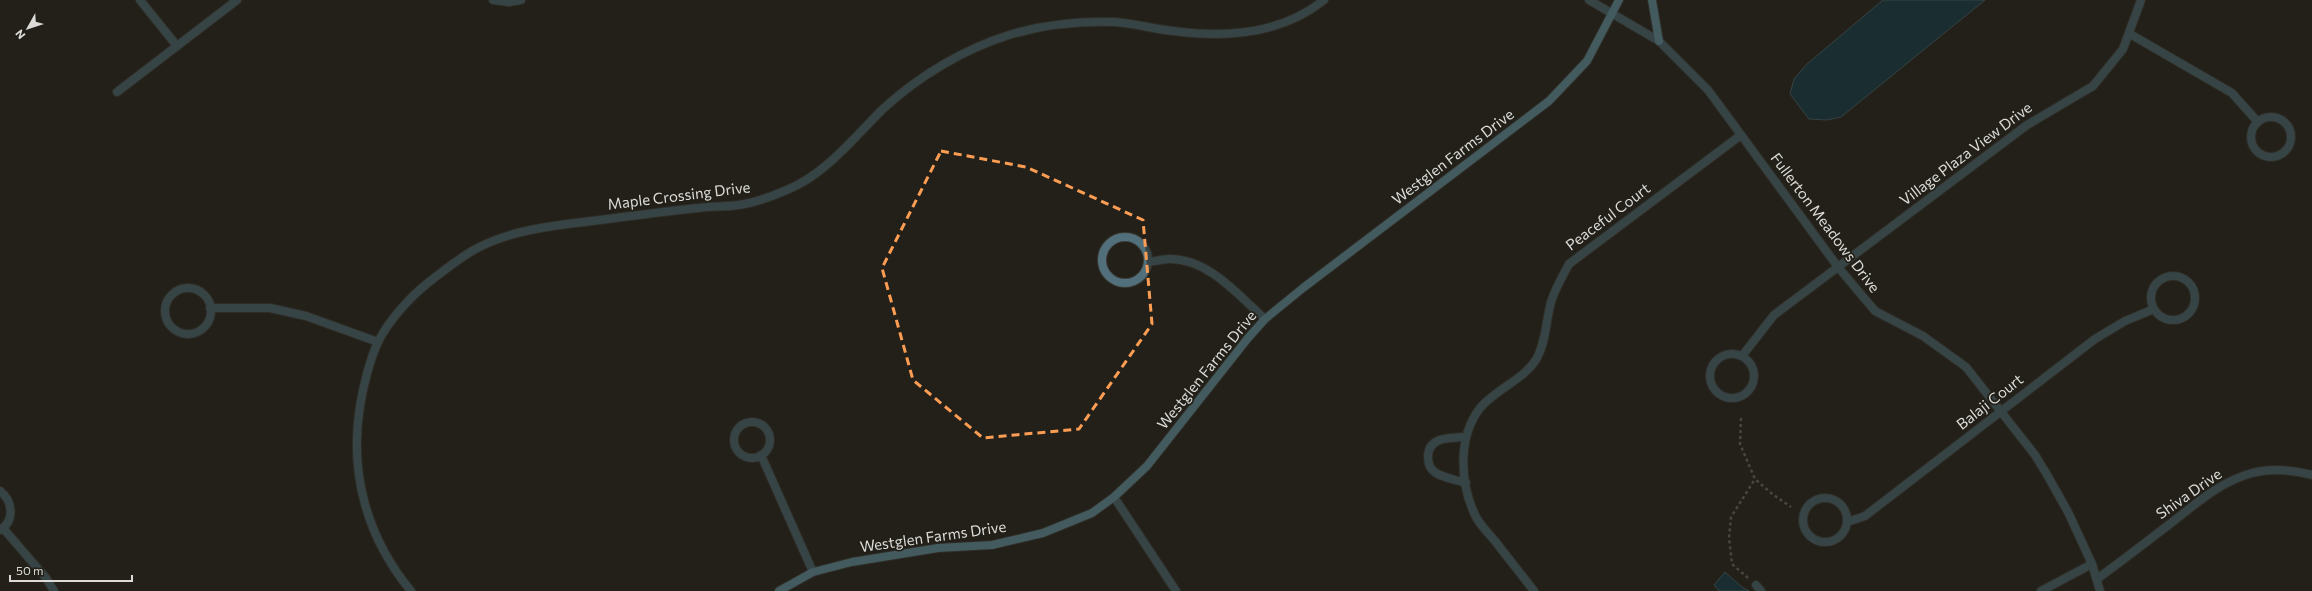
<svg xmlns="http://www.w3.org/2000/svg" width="2312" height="591" font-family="Commissioner,sans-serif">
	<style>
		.water { fill: #103c4c; stroke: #4d6c76 }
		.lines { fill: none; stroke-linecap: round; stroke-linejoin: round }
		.lane-casing { stroke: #3c3a34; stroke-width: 10 }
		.street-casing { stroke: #3c3a34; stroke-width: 10 }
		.secondary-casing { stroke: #3c3a34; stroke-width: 10 }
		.path { stroke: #74736d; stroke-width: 2.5; stroke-dasharray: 3 3; stroke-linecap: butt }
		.lane { stroke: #51707c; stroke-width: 8 }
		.street { stroke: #51707c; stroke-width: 8 }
		.secondary { stroke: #6a9fb1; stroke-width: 8 }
		.marked { fill: none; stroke: #fc9d54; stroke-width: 3; stroke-dasharray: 8 5; stroke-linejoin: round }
		.labels { text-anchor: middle; stroke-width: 3.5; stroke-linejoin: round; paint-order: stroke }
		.street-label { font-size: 15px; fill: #dcdbd7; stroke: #222019 }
	</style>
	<rect width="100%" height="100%" fill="#222019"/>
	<g class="water">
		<path d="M 1883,0 L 1985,0 L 1841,117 L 1827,120 L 1809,119 L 1790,94 L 1794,79 L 1807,64 Z"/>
		<path d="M 1725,572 L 1742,587 L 1749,591 L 1719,591 L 1714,585 Z"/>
	</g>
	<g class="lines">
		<g class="lane-casing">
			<path id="lane" d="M 1756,585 L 1761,591"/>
		</g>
		<g class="street-casing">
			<g id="street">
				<path d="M 140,0 L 177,46"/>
				<path d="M 493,0 L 509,2 L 521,0"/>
				<path d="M 1589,0 L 1659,41 L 1708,90 L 1838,267 L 1875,311 L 1923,336 L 1966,367 L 2035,455 L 2046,473 L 2068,512 L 2092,564 L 2100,591"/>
				<path d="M 2130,34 L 2232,93 L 2257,121"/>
				<path d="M 117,92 L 237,0"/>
				<circle cx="2271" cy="137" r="20"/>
				<circle cx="1125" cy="260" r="23"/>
				<path d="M 1149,262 C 1155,261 1163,259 1170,259 C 1209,259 1238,295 1265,319"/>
				<circle cx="2173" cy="298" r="22"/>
				<circle cx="188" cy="311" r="23"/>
				<path d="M 210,308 L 270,308 L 306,316 L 378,342"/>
				<circle cx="1732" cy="376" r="22"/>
				<path d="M 1742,356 L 1774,315 L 2027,125 L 2093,86 L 2123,49 L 2141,0"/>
				<circle cx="752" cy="440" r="18"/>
				<path d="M 761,455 L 813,572"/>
				<path d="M 1466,483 C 1457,480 1444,478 1436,473 C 1431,470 1428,464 1428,457 C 1428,436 1451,438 1466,437"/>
				<path d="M 0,491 C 13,501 15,521 0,530"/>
				<path d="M 1114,497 L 1176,591"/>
				<circle cx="1825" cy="520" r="22"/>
				<path d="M 1847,522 L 1865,516 L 2095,339 L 2125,321 L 2154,309"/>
				<path d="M 3,528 L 46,578 L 54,591"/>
				<path d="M 2097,579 C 2123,560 2149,540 2175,520 C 2198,502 2222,481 2252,473 C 2271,468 2293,470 2312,475"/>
				<path d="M 411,591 C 367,538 349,473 360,406 C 363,387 370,359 378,342 C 389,320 410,297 429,282 C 443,271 457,260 472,251 C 510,229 558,225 600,220 C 633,216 666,211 699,208 C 712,206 725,207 738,205 C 756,203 773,196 789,189 C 827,173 855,136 884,108 C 919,76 964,49 1009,35 C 1042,25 1079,21 1114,22 C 1134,23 1153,29 1173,31 C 1225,38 1282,34 1324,0"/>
				<path d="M 1534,591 C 1521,574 1508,558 1495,541 C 1489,534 1481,526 1476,517 C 1460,485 1457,438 1480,408 C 1496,389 1525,379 1537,358 C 1546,341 1546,321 1551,302 C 1555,289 1562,277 1569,264 L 1741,135"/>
				<path d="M 2041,591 L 2092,564"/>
			</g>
		</g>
		<g class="secondary-casing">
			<g id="secondary">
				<path d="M 1652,0 L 1659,41"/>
				<path d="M 779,591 L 813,572 L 852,562 L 938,548 L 992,545 L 1043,533 L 1092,513 L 1114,497 L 1147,466 L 1248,338 L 1265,319 L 1303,288 L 1549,101 L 1587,61 L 1619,0"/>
			</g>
		</g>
		<g class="path">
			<path d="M 1741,418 L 1740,444 L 1755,479 L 1771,493 L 1791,507"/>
			<path d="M 1748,578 L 1732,564 L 1729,538 L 1731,517 L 1755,479"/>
		</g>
		<use href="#lane" class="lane"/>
		<use href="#street" class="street"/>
		<use href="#secondary" class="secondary"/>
	</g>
	<path d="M0 0H2312V591H0ZM 941,151 L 1026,167 L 1143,220 L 1152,324 L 1079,429 L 983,438 L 913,380 L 882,268 Z" fill="#222019" fill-opacity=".55" fill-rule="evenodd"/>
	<path class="marked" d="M 941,151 L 1026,167 L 1143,220 L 1152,324 L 1079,429 L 983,438 L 913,380 L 882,268 Z"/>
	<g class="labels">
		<g class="street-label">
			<text transform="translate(1966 154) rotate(-37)" y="5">Village Plaza View Drive</text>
			<text transform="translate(1453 157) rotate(-37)" y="5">Westglen Farms Drive</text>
			<text transform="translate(679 196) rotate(-7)" y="5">Maple Crossing Drive</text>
			<text transform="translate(1608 217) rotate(-37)" y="5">Peaceful Court</text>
			<text transform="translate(1825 223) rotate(53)" y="5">Fullerton Meadows Drive</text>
			<text transform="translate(1207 370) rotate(-51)" y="5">Westglen Farms Drive</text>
			<text transform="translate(1990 402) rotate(-38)" y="5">Balaji Court</text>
			<text transform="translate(2189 494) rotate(-35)" y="5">Shiva Drive</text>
			<text transform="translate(933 537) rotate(-8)" y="5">Westglen Farms Drive</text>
		</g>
	</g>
	<g transform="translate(28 28) rotate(231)" stroke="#222019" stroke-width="3" paint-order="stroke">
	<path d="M0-3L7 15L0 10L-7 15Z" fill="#dcdbd7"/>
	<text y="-6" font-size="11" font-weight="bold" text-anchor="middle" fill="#dcdbd7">N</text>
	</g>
	<path d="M10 575v6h122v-6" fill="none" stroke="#dcdbd7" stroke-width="2"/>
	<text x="16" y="575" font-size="12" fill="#dcdbd7" stroke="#222019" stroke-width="3" paint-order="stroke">50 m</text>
</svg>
